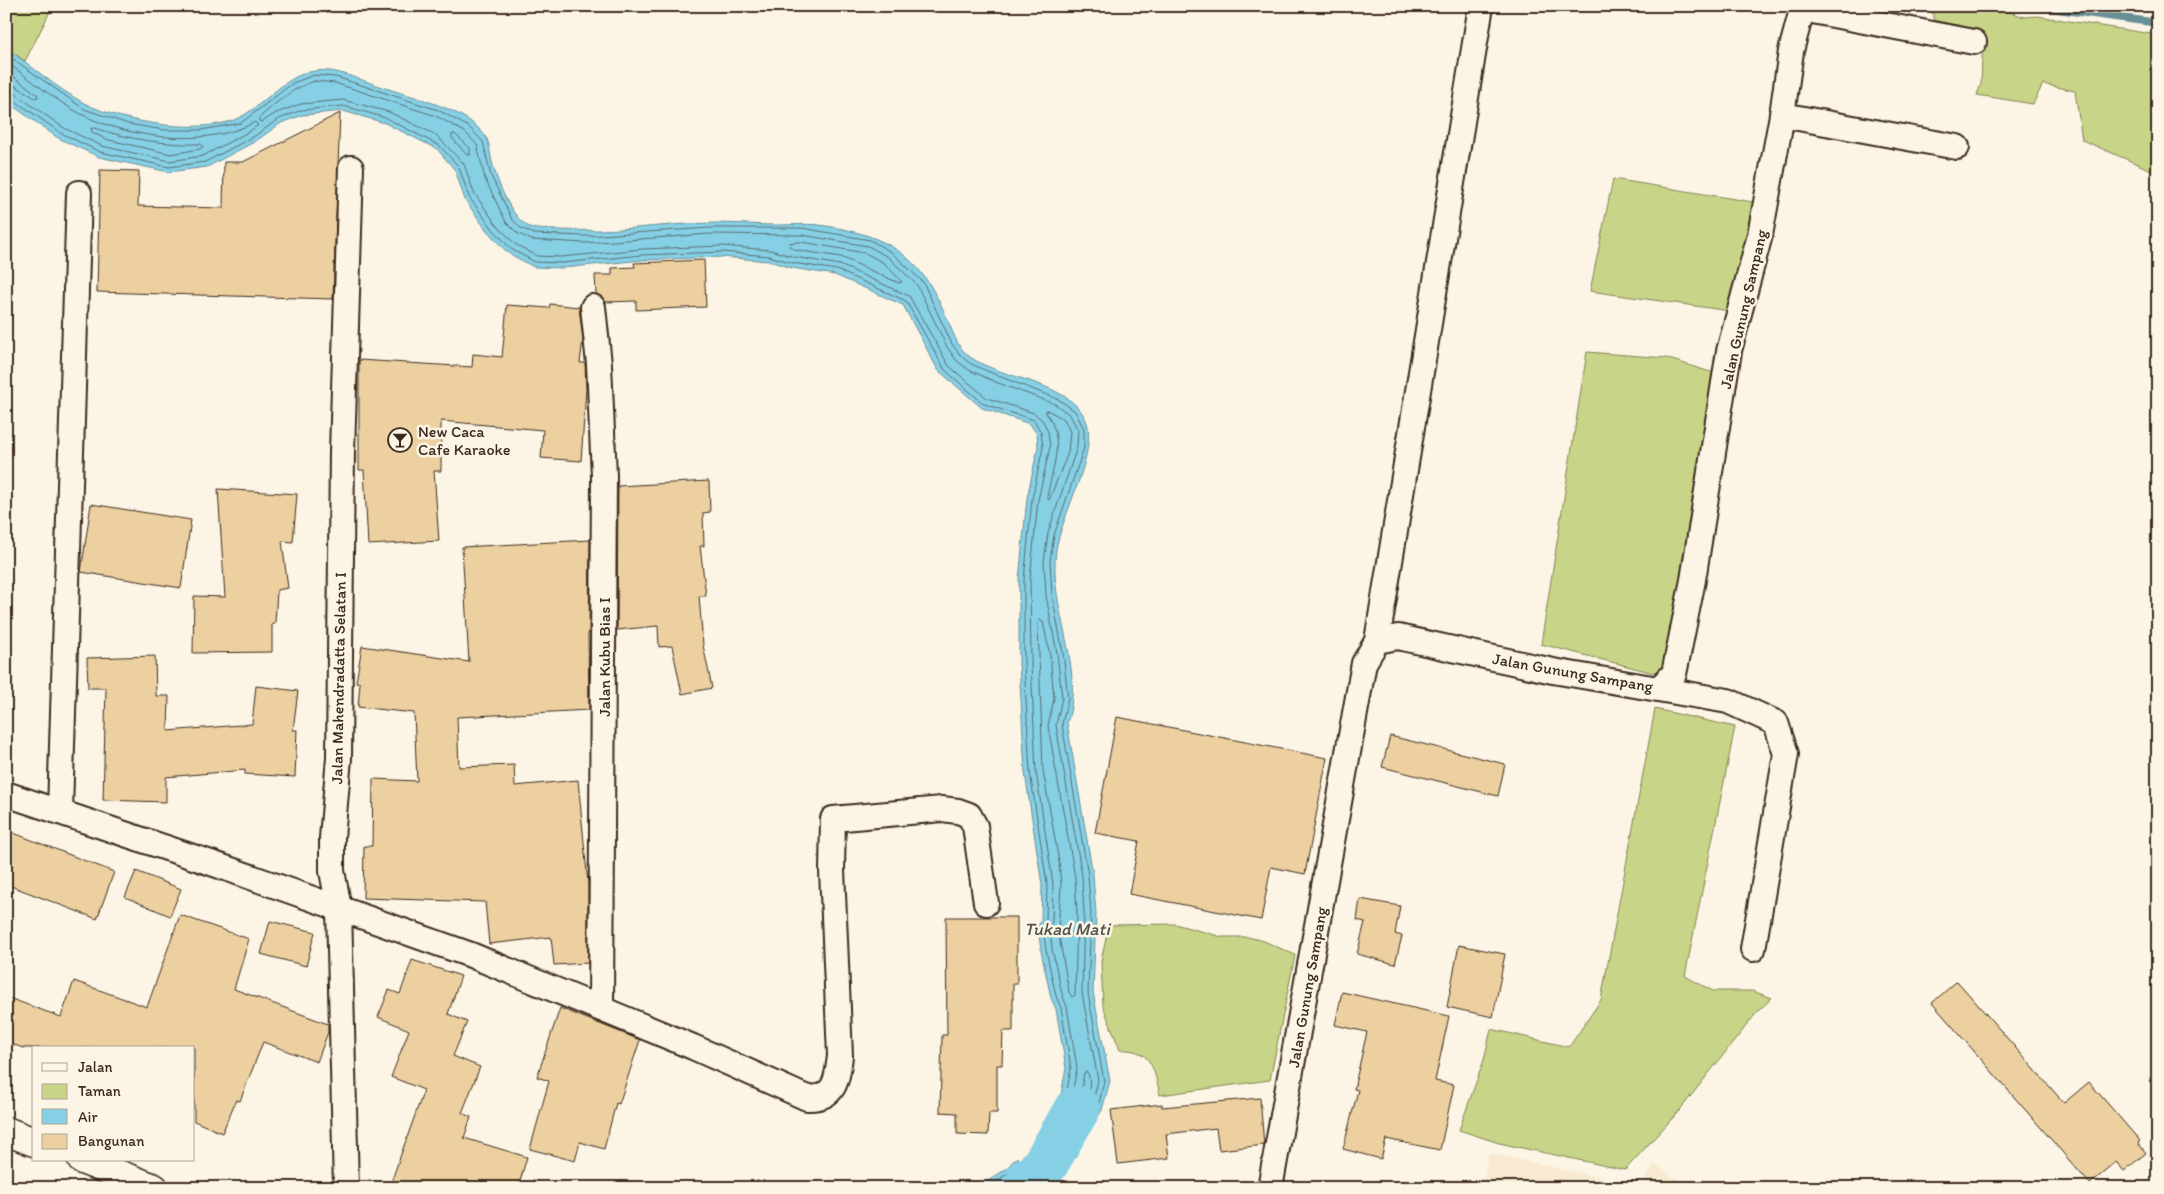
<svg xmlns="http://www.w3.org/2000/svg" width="2164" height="1194" font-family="Itim,sans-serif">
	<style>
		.built { fill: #f7ead0 }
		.green { fill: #c8d588; stroke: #828053 }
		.water { fill: #86d0e6; stroke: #688e96 }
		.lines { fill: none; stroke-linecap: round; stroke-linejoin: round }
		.shore { stroke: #596c6e; stroke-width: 1 }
		.stream { stroke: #688e96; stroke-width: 8 }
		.river { stroke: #86d0e6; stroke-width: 46 }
		.building { fill: #ecd0a0; stroke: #3b2a1e }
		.street-casing { stroke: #3b2a1e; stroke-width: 28 }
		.secondary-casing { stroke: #3b2a1e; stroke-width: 31 }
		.street { stroke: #fcf5e5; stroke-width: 24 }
		.secondary { stroke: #fcf5e5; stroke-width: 28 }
		.labels { text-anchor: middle; stroke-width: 5; stroke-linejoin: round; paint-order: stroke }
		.street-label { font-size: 16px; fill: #3b2a1e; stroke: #fcf5e5 }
		.poi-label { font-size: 16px; fill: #3b2a1e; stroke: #fcf5e5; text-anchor: start }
		.water-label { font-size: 18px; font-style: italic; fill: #4e5450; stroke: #fcf5e5 }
	</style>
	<rect width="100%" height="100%" fill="#fcf5e5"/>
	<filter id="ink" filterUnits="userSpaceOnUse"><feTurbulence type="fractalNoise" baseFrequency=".02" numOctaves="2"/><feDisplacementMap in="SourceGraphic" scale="10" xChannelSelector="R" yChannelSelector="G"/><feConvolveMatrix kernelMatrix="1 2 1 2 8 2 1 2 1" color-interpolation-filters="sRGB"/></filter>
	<g filter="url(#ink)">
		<g class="built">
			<path d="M 1489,1153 L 1602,1178 L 1596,1188 L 1483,1186 Z"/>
			<path d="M 1654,1164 L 1690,1188 L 1640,1188 Z"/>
		</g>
		<g class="green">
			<path d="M 6,6 L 53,6 L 25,61 L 6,48 Z"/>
			<path d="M 1932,6 L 1991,6 L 2025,17 L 2037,16 L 2158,35 L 2158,179 L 2151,170 L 2082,140 L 2075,91 L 2043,84 L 2033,104 L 1977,95 L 1981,84 L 1983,32 L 1934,24 Z"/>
			<path d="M 1613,179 L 1753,202 L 1730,311 L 1590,291 Z"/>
			<path d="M 1587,352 L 1666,358 L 1720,375 L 1665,667 L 1654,673 L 1541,644 Z"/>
			<path d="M 1655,709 L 1735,727 L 1685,976 L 1713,991 L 1752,991 L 1772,998 L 1758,1011 L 1679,1111 L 1625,1170 L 1499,1143 L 1459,1130 L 1484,1060 L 1491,1029 L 1569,1047 L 1601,1000 Z"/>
			<path d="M 1175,924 L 1222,937 L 1248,937 L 1264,941 L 1295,955 L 1270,1080 L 1160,1095 C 1154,1070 1152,1048 1120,1050 L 1103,1006 L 1101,961 L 1109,925 Z"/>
		</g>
		<g class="water">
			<path d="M 6,48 C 32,66 56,88 84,103 C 122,123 210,138 246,114 C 276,94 296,63 336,72 C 351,75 367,82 382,87 C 412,97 470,109 487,139 C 490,145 490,155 492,162 C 497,181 512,222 532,228 C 539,230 548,229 555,230 C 582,231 608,230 635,228 C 661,226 688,223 715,223 C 736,223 757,225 778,225 C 795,225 810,223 826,226 C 890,236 920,256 946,316 C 953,331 956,347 970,357 C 1003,380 1069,381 1086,420 C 1099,450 1061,516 1056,550 C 1048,608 1086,667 1067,723 L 1093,875 L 1096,913 L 1093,992 L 1110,1081 L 1102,1110 L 1059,1181 L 1030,1145 L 1057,1116 L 1066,1068 L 1056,1009 L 1051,998 L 1041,951 L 1038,927 L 1041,920 L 1042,885 L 1025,773 L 1019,663 L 1019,580 L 1027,498 L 1038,447 L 1037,434 L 1030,424 L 982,408 L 938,370 L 903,305 L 835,275 L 792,268 L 769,261 L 722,257 L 643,260 L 562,268 L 534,267 L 508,253 L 488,232 L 465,200 L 455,170 L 437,149 L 385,123 L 343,111 L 303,115 L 281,123 L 256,141 L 207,167 L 169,172 L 99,157 L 58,138 L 6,101 Z"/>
			<path d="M 1017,1157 L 1038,1188 L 977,1188 L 1006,1169 Z"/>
		</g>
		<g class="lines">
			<g class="shore">
				<path d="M 6,54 L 84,109 L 128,124 L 164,130 L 201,130 L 241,123 L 293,83 L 314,75 L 336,77 L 438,110 L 469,127 L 483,142 L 491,176 L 512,219 L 521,228 L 534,234 L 585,236 L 710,228 L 802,228 L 870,240 L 891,252 L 923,282 L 952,344 L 961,356 L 971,364 L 1001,377 L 1058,399 L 1075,411 L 1084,429 L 1084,448 L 1054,535 L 1050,561 L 1052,595 L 1063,653 L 1068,698 L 1062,724 L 1088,875 L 1091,913 L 1088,993 L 1104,1081 L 1098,1108 L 1060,1170 L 1056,1170 L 1038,1145 L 1062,1118 L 1071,1068 L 1061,1008 L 1056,996 L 1046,950 L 1043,928 L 1046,921 L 1047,884 L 1030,772 L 1024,663 L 1024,580 L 1032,499 L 1043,447 L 1041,432 L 1034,420 L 984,404 L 945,370 L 906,301 L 837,270 L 793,263 L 769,256 L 722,252 L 642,255 L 562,263 L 535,262 L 511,249 L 492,228 L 469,197 L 459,167 L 440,146 L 386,118 L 344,106 L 302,110 L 279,119 L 253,137 L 205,162 L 169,167 L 100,152 L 61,133 L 11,98 L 6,97"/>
				<path d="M 6,62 C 31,79 54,100 81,114 C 129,139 207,148 255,122 L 258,125 L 250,131 L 203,156 L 170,161 L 102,146 L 64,128 L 14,93 L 6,91"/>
				<path d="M 6,71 L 37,94 L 38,97 L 35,98 L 16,86 L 6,84"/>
				<path d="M 315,81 L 335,83 L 436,116 L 465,132 L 477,145 L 485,179 L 506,222 L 517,233 L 532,240 L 585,243 L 710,234 L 802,235 L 868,246 L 888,257 L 917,285 L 947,347 L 957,361 L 969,370 L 998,383 L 1055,404 L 1070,415 L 1078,430 L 1077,447 L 1048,533 L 1044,562 L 1046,596 L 1057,653 L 1062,698 L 1056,725 L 1082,876 L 1084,913 L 1082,993 L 1098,1080 L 1092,1106 L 1059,1159 L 1056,1158 L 1046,1145 L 1067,1120 L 1077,1068 L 1067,1007 L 1062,994 L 1052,949 L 1050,929 L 1052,921 L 1053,884 L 1036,772 L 1031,663 L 1030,580 L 1038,500 L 1050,447 L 1048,432 L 1043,421 L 1034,413 L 987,398 L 949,366 L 909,296 L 840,265 L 795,257 L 770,250 L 722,246 L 642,249 L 561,257 L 537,256 L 515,244 L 496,224 L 474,193 L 464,164 L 436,135 L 389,112 L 343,100 L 301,104 L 276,113 L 262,122 L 259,121 L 259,118 C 276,103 293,87 315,81 Z"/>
				<path d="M 94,128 C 129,139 164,145 201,144 L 203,147 L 200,149 L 171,154 L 105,139 L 92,132 L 91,129 Z"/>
				<path d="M 455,134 L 470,148 L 470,155 L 467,155 L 452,138 L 452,135 Z"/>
				<path d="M 802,242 L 865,253 L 884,263 L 902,282 L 899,283 L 841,257 L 796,250 L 789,246 L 790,243 Z"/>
				<path d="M 1047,410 L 1064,419 L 1070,432 L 1068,453 L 1049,500 L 1047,497 C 1052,470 1066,437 1046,413 Z"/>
				<path d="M 1040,620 L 1043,622 L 1050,655 L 1054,698 L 1048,726 L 1075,877 L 1077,914 L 1075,995 L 1072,997 L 1069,992 L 1058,931 L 1061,885 L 1059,862 L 1043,771 L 1038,623 Z"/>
				<path d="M 1087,1072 C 1093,1079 1088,1101 1081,1107 L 1079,1104 L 1084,1073 Z"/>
				<path d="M 988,1188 L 1016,1167 L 1032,1188"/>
			</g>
			<path class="stream" d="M 2036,6 L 2158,23"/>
			<path class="river" d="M 1025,1188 L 1046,1163 L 1077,1109"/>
		</g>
		<g class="building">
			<path d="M 340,113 L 333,299 L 97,292 L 100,170 L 139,171 L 138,206 L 223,208 L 224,162 L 243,162 Z"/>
			<path d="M 704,260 L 706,307 L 636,310 L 636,301 L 605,302 L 596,294 L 595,275 L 612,275 L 612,268 L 635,267 L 634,263 Z"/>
			<path d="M 550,304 L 579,307 L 583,339 L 580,363 L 585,363 L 586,390 L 581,461 L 541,458 L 543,430 L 441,421 L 441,471 L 434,471 L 439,541 L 368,545 L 364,470 L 359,470 L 359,360 L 472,367 L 473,354 L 502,357 L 507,305 L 549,308 Z"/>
			<path d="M 709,481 L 710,512 L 703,513 L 704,546 L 700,546 L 706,596 L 699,596 L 703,645 L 712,688 L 682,694 L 672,646 L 659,647 L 658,626 L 617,630 L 618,486 Z"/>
			<path d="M 218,489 L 297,494 L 293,542 L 282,541 L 288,588 L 277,590 L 275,624 L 272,624 L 272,652 L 193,653 L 194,596 L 225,597 Z"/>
			<path d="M 91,504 L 191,520 L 181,588 L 81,572 Z"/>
			<path d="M 590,540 L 589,633 L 588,634 L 589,710 L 457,717 L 459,767 L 514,765 L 515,786 L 578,780 L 588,884 L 588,963 L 554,965 L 551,937 L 489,944 L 485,902 L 363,898 L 364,846 L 372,846 L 373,779 L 417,781 L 414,713 L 358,707 L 360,683 L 356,682 L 362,646 L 469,662 L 462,547 Z"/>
			<path d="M 155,656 L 156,696 L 169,696 L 168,731 L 252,724 L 256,686 L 298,691 L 293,730 L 297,730 L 295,777 L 245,774 L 245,770 L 166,777 L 166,802 L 103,800 L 106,688 L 88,688 L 87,658 Z"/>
			<path d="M 1117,717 L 1327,758 L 1305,874 L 1271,867 L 1261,920 L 1129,894 L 1139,841 L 1095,833 Z"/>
			<path d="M 1390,736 L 1505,764 L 1498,796 L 1382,767 Z"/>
			<path d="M 6,830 L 114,872 L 97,919 L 6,884 Z"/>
			<path d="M 136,871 L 181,889 L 170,916 L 125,897 Z"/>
			<path d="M 1360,899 L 1400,906 L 1395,934 L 1402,936 L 1395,964 L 1357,954 L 1365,922 L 1357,920 Z"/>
			<path d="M 180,915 L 249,939 L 234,989 L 328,1024 L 328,1032 L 317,1062 L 263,1042 L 240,1101 L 236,1100 L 222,1133 L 194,1121 L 194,1048 L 23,1048 L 6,1042 L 6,997 L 61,1017 L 74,981 L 147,1007 Z"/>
			<path d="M 946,917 L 1017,917 L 1017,984 L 1013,984 L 1013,1031 L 1003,1031 L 1002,1065 L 997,1065 L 997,1113 L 989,1113 L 988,1135 L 957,1134 L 957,1113 L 940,1112 L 942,1035 L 947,1035 Z"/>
			<path d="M 270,921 L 315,932 L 306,966 L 261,954 Z"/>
			<path d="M 1459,945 L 1505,954 L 1493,1017 L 1447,1007 Z"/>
			<path d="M 412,960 L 461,976 L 448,1014 L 467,1022 L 453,1056 L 480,1067 L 462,1113 L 471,1117 L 464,1138 L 527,1157 L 518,1188 L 389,1188 L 424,1090 L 391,1077 L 409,1030 L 378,1017 L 389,990 L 400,994 Z"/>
			<path d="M 1957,981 L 2064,1103 L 2089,1082 L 2140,1141 L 2138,1143 L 2146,1153 L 2124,1171 L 2116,1162 L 2090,1184 L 1932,1003 Z"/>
			<path d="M 1342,992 L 1449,1016 L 1435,1081 L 1454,1085 L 1440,1150 L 1386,1139 L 1381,1159 L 1343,1149 L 1358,1090 L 1354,1089 L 1367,1032 L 1335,1025 Z"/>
			<path d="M 560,1008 L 640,1040 L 619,1104 L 616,1103 L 604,1149 L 580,1142 L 575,1161 L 530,1149 L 549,1081 L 537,1077 Z"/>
			<path d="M 1260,1098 L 1264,1145 L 1219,1150 L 1216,1128 L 1166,1134 L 1169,1158 L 1118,1164 L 1111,1110 L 1162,1104 L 1162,1107 Z"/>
		</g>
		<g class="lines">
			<g class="street-casing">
				<g id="street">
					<path d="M 1802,9 L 1974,42"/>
					<path d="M 1782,115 L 1957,147"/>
					<path d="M 593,307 L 599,364 L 604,476 L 601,1008"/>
					<path d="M 1377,641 L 1481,6"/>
					<path d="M 1659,688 L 1674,674 L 1693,580 L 1729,351 L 1760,235 L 1782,115 L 1791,51 L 1803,6"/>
					<path d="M 6,794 L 217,865 L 471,955 L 693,1047 L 807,1098 C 836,1099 837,1079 840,1056 L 832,870 L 833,819 L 942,809 L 958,811 L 969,815 L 975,826 L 986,903"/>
					<path d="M 60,811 L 79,193"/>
					<path d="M 346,1188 L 339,908 L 332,871 L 332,838 L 339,758 L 342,452 L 351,168"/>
					<path d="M 1270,1188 L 1364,663 L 1377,641 L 1398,637 L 1553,671 L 1728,701 L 1776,723 L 1786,754 L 1753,949"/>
				</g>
			</g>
			<g class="secondary-casing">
				<g id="secondary">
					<path d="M 6,1131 L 34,1142"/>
					<path d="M 82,1160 L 154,1188"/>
				</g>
			</g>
			<use href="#street" class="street"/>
			<use href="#secondary" class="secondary"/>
		</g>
	</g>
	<defs>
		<g id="bar-ring" transform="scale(1.25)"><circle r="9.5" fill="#fcf5e5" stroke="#3b2a1e" stroke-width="1.5"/><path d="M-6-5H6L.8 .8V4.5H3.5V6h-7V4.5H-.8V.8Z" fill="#3b2a1e"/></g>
	</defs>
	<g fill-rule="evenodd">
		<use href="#bar-ring" x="400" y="440"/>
	</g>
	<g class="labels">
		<g class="street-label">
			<text transform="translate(1743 309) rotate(-77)" y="6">Jalan Gunung Sampang</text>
			<text transform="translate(604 657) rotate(-90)" y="6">Jalan Kubu Bias I</text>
			<text transform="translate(1573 672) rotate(10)" y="6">Jalan Gunung Sampang</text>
			<text transform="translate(338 678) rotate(-89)" y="6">Jalan Mahendradatta Selatan I</text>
			<text transform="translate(1307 987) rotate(-80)" y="6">Jalan Gunung Sampang</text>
		</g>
		<g class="poi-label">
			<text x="418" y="437">New Caca<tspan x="418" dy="18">Cafe Karaoke</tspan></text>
		</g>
		<g class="water-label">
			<text x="1067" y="935">Tukad Mati</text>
		</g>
	</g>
	<rect width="2164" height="1194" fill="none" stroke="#fcf5e5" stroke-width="25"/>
	<rect x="12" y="12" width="2139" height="1169" fill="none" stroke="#3b2a1e" stroke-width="2" filter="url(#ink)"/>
	<rect x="32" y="1046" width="162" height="115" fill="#fcf5e5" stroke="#afa495"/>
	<rect x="42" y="1063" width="25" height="8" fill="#fcf5e5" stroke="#afa495"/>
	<text x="78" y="1072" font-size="15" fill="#3b2a1e">Jalan</text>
	<rect x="42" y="1084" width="25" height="15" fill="#c8d588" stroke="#afa495"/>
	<text x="78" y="1096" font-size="15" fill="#3b2a1e">Taman</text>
	<rect x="42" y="1109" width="25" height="15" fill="#86d0e6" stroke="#afa495"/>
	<text x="78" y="1122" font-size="15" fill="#3b2a1e">Air</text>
	<rect x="42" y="1134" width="25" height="15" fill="#ecd0a0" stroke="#afa495"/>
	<text x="78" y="1146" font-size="15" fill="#3b2a1e">Bangunan</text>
</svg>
